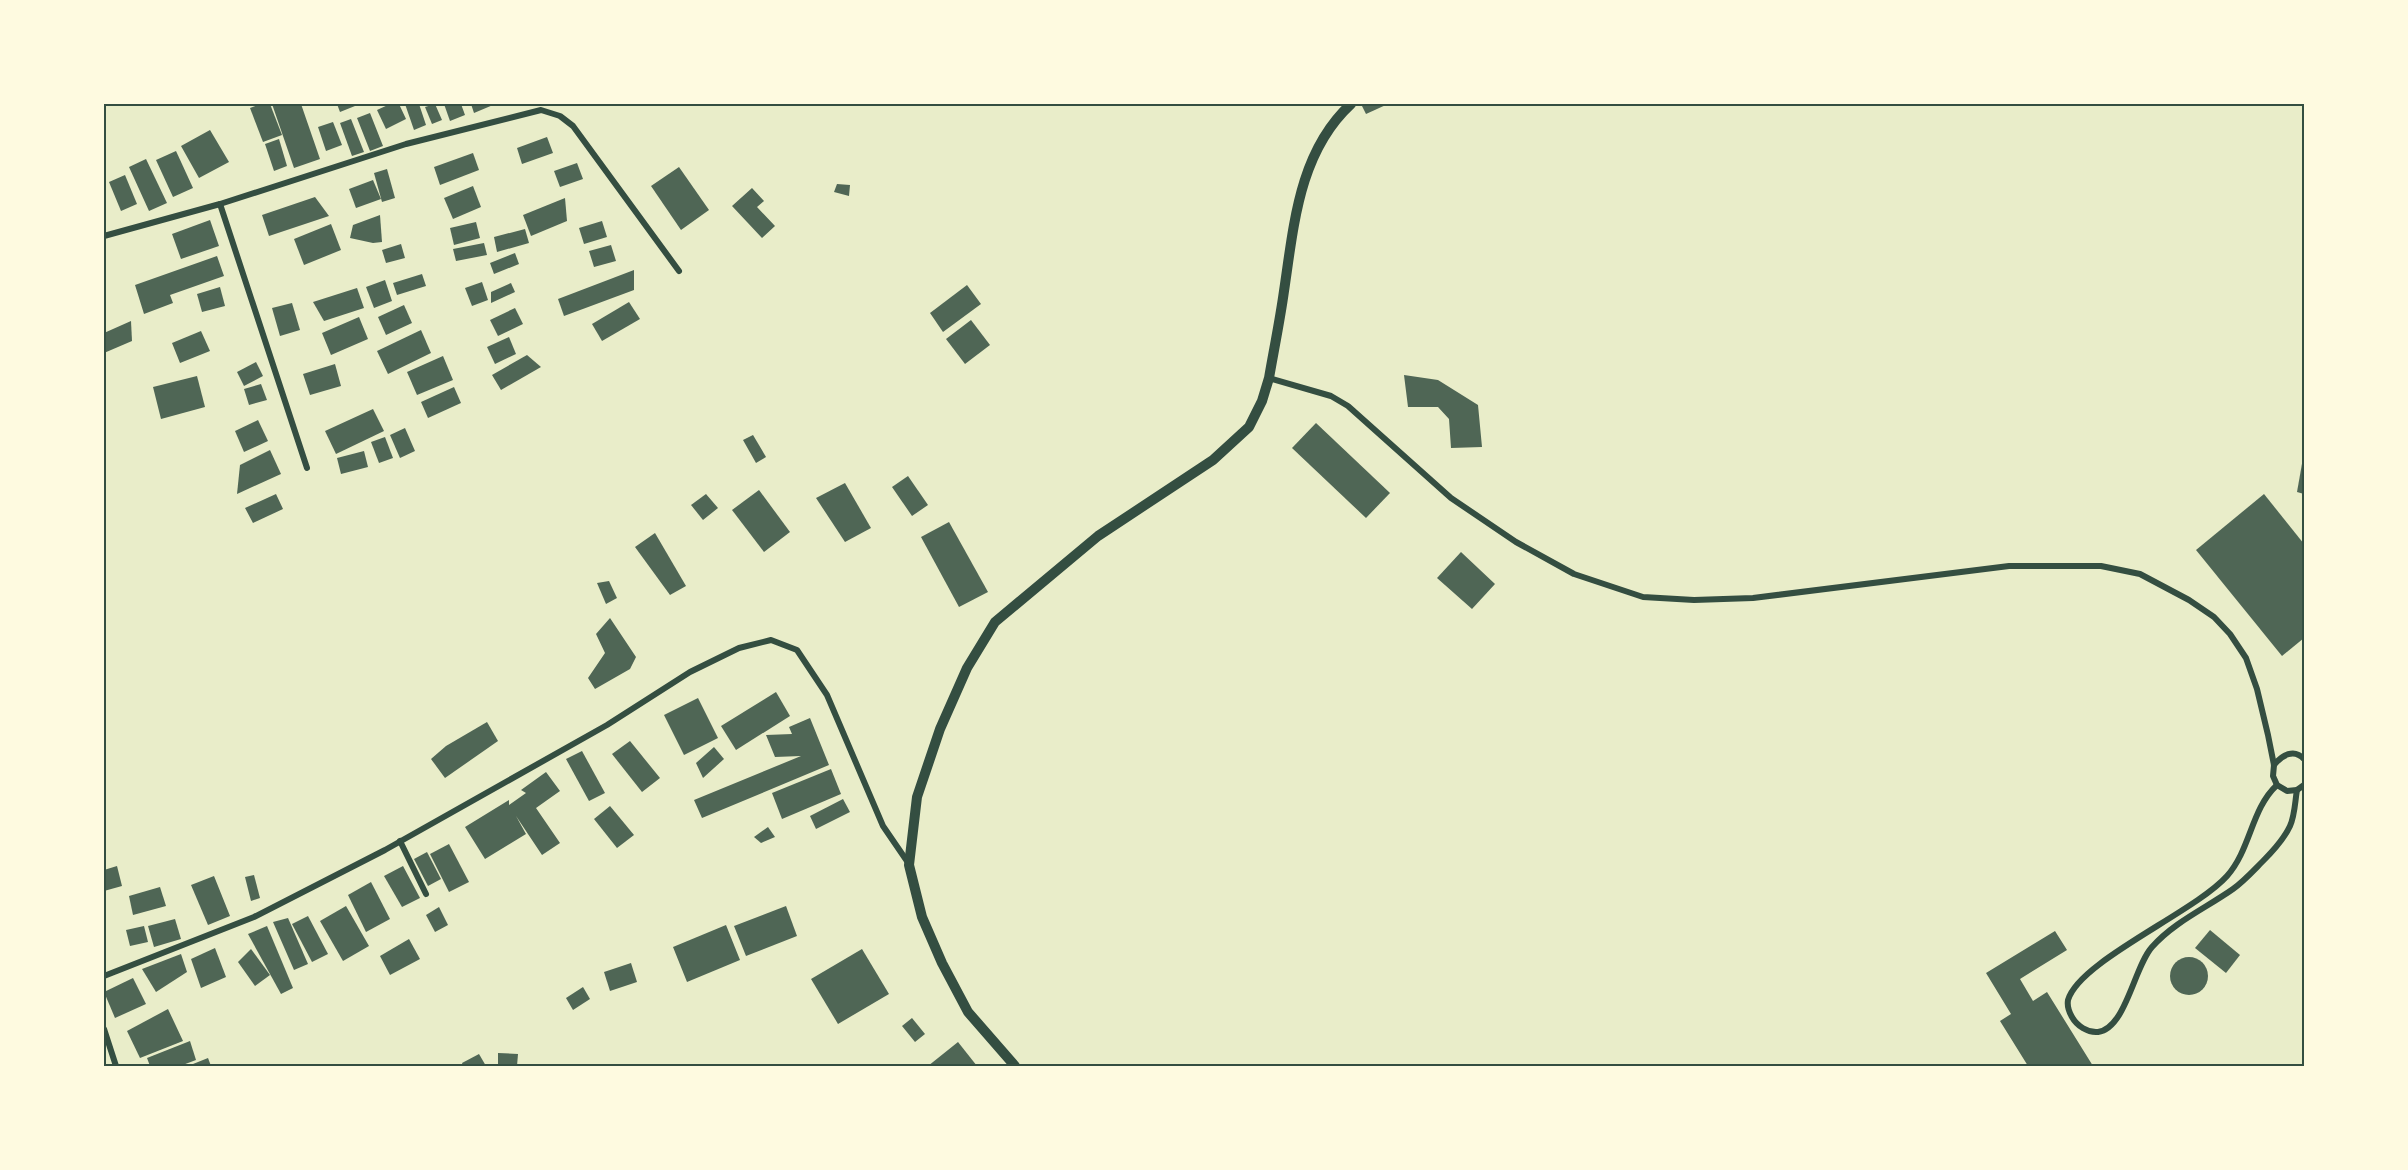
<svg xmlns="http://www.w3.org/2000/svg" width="2408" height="1170" font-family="Barlow,sans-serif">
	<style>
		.building { fill: #4f6655 }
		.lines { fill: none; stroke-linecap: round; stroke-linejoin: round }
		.minor { stroke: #344e41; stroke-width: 6 }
		.tertiary { stroke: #344e41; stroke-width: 10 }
		.neatline { fill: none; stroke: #344e41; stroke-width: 2 }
	</style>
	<rect width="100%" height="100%" fill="#e9edc9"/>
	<g class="building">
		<path d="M 261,104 L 270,104 L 282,135 L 263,142 L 250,108 Z"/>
		<path d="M 272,104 L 301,104 L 320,159 L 294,168 Z"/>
		<path d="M 337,104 L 360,104 L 340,112 Z"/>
		<path d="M 390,104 L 399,104 L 406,119 L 386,129 L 377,110 Z"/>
		<path d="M 405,104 L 419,104 L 426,125 L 414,130 Z"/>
		<path d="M 435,104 L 442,120 L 432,124 L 425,107 Z"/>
		<path d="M 444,104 L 461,104 L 465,115 L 450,121 Z"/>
		<path d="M 471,104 L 492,104 L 493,105 L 474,113 Z"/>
		<path d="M 1361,104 L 1388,104 L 1366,114 Z"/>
		<path d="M 370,113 L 383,146 L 370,151 L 357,118 Z"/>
		<path d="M 351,119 L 364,152 L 352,156 L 340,123 Z"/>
		<path d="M 333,122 L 342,145 L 326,151 L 318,127 Z"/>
		<path d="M 210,130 L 229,162 L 199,178 L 181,146 Z"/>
		<path d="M 547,137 L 553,153 L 522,164 L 517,148 Z"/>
		<path d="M 279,139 L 287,166 L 274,171 L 265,144 Z"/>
		<path d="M 176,151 L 193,188 L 173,197 L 156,160 Z"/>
		<path d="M 473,153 L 479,170 L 440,185 L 434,167 Z"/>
		<path d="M 146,159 L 167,203 L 149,211 L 129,167 Z"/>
		<path d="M 577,163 L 583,179 L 560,187 L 554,171 Z"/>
		<path d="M 679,167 L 709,210 L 681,230 L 651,186 Z"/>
		<path d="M 387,169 L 395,198 L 382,202 L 374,173 Z"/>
		<path d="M 125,175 L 137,204 L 121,211 L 109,182 Z"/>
		<path d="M 373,180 L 381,199 L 356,208 L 349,189 Z"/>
		<path d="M 837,184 L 850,185 L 849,196 L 834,192 Z"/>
		<path d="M 473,186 L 481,207 L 453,219 L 444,198 Z"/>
		<path d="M 752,188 L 764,201 L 757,207 L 775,226 L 762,238 L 732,206 Z"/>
		<path d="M 315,197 L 329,216 L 269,236 L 262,215 Z"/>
		<path d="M 565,198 L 567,221 L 531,236 L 523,215 Z"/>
		<path d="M 380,215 L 382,242 L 373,243 L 350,238 L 353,225 Z"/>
		<path d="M 210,220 L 219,246 L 181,259 L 172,234 Z"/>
		<path d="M 602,221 L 607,237 L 584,244 L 579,228 Z"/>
		<path d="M 476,222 L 480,238 L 454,245 L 450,228 Z"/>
		<path d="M 331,224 L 341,250 L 304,265 L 294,239 Z"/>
		<path d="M 525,229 L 529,243 L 497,252 L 494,237 Z"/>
		<path d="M 484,243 L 487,255 L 456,261 L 453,249 Z"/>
		<path d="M 401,244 L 405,258 L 386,263 L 382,250 Z"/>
		<path d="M 611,245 L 616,261 L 594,267 L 589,251 Z"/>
		<path d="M 515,253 L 519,264 L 494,274 L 490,263 Z"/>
		<path d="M 217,256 L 224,276 L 170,295 L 173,303 L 144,314 L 135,285 Z"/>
		<path d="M 634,270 L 634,290 L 564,316 L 558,299 Z"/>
		<path d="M 422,274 L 426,286 L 397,295 L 393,283 Z"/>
		<path d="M 385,280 L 392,301 L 374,308 L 366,287 Z"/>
		<path d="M 482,282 L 488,300 L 472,306 L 465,288 Z"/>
		<path d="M 511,283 L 515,292 L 491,303 L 491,292 Z"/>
		<path d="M 967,285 L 981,304 L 943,332 L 930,313 Z"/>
		<path d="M 220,287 L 225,306 L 202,312 L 197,294 Z"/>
		<path d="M 357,288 L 364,308 L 324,321 L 313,302 Z"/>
		<path d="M 629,302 L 640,319 L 602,341 L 592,324 Z"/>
		<path d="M 292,303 L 300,330 L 280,336 L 272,308 Z"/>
		<path d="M 404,305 L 412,323 L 386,335 L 378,317 Z"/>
		<path d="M 515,308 L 523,324 L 498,336 L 490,320 Z"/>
		<path d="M 359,317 L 368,339 L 331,355 L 322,333 Z"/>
		<path d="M 971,320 L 990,345 L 965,364 L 946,339 Z"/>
		<path d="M 131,321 L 132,341 L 104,353 L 104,333 Z"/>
		<path d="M 421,330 L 431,353 L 388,374 L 377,351 Z"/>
		<path d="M 201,331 L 210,351 L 180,363 L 172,343 Z"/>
		<path d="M 509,337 L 516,354 L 495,364 L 487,347 Z"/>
		<path d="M 527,355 L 541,367 L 501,390 L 492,375 Z"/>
		<path d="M 443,356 L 453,380 L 417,395 L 407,372 Z"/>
		<path d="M 256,362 L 263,376 L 244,386 L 237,372 Z"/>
		<path d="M 335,364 L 341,386 L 310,395 L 303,374 Z"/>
		<path d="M 1404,375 L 1438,380 L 1478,405 L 1482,447 L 1451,448 L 1449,419 L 1438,407 L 1408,407 Z"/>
		<path d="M 197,376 L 205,407 L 161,419 L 153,387 Z"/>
		<path d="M 261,384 L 267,400 L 249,405 L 244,389 Z"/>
		<path d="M 454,387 L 461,403 L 428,418 L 421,402 Z"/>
		<path d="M 373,409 L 384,431 L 336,454 L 325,431 Z"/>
		<path d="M 258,420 L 268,441 L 244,452 L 235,431 Z"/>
		<path d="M 1316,423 L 1390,493 L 1366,518 L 1292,448 Z"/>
		<path d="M 405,428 L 415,451 L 400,458 L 390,435 Z"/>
		<path d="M 753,435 L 766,457 L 756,463 L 743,440 Z"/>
		<path d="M 385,437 L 393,458 L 379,463 L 371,442 Z"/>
		<path d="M 270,450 L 281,474 L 237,494 L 240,465 Z"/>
		<path d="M 364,451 L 368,467 L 341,474 L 337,458 Z"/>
		<path d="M 2303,458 L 2304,458 L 2304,494 L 2297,492 Z"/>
		<path d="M 908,476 L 928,505 L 912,516 L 892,487 Z"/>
		<path d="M 845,483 L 871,528 L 845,542 L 816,498 Z"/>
		<path d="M 759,490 L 790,532 L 764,552 L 732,510 Z"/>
		<path d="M 276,494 L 283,509 L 253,523 L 245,508 Z"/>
		<path d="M 706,494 L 718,508 L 703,520 L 691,505 Z"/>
		<path d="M 2264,494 L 2304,544 L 2304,638 L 2282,656 L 2196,550 Z"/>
		<path d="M 949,522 L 988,592 L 959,607 L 921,537 Z"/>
		<path d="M 655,533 L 686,586 L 670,595 L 635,547 Z"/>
		<path d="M 1461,552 L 1495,584 L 1472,609 L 1437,578 Z"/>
		<path d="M 609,581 L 617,598 L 606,604 L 597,583 Z"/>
		<path d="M 610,618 L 636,657 L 630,669 L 595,689 L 588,678 L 605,653 L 596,634 Z"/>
		<path d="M 776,692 L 790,716 L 736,750 L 721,726 Z"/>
		<path d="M 698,698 L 718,738 L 684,755 L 664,715 Z"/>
		<path d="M 810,718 L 829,765 L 702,818 L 694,800 L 801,756 L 775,757 L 766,735 L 792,734 L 789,727 Z"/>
		<path d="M 487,722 L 498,741 L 445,778 L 431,759 L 446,746 Z"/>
		<path d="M 630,741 L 660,778 L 642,792 L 612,754 Z"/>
		<path d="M 714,747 L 724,759 L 703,778 L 696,763 Z"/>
		<path d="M 582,751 L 605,793 L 589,801 L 566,759 Z"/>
		<path d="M 831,769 L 841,794 L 782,819 L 772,793 Z"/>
		<path d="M 546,772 L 560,791 L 536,808 L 560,843 L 542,855 L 516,816 L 526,834 L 485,859 L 465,827 L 509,800 L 509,805 L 526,793 L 521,790 Z"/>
		<path d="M 843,799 L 850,812 L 816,829 L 810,816 Z"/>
		<path d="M 610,806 L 634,835 L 617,848 L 594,819 Z"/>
		<path d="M 768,827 L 775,837 L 761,843 L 754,837 Z"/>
		<path d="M 449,844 L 469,882 L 449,892 L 430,854 Z"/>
		<path d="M 427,852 L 441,879 L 428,886 L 414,859 Z"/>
		<path d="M 117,866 L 122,886 L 104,891 L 104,870 Z"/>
		<path d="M 403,866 L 420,898 L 402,907 L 384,876 Z"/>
		<path d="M 254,875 L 260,898 L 251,901 L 245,877 Z"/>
		<path d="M 214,876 L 230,916 L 208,925 L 191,885 Z"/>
		<path d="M 371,882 L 390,919 L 366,932 L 348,895 Z"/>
		<path d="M 160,887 L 166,906 L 133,915 L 129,896 Z"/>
		<path d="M 346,906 L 369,946 L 343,961 L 320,921 Z"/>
		<path d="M 786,906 L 797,936 L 746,956 L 734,926 Z"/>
		<path d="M 439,907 L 448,925 L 435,932 L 426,915 Z"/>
		<path d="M 308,916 L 328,954 L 312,962 L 292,924 Z"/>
		<path d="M 288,918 L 308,964 L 294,970 L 273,922 Z"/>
		<path d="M 175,919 L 181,939 L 154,947 L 148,926 Z"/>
		<path d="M 726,925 L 740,960 L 687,982 L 673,947 Z"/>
		<path d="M 144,926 L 148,942 L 130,946 L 126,930 Z"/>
		<path d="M 267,926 L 293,988 L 281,994 L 248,934 Z"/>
		<path d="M 2210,930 L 2240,955 L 2226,973 L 2195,948 Z"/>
		<path d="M 2055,931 L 2067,950 L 2020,979 L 2033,1001 L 2047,992 L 2093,1066 L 2028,1066 L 2000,1021 L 2011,1014 L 1986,973 Z"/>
		<path d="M 409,939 L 420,959 L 390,975 L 380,956 Z"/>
		<path d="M 215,948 L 226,977 L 201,988 L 191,959 Z"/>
		<path d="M 251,949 L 270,975 L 255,986 L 238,962 Z"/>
		<path d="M 862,949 L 889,994 L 838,1024 L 811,979 Z"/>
		<path d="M 181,954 L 187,972 L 156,992 L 142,969 Z"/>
		<circle cx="2189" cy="976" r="19"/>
		<path d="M 631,963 L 637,982 L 610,991 L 604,972 Z"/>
		<path d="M 133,978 L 146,1004 L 115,1018 L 104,992 Z"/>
		<path d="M 583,987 L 590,999 L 573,1010 L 566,998 Z"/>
		<path d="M 168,1009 L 183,1041 L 140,1058 L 127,1031 Z"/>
		<path d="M 912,1018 L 925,1034 L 915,1042 L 902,1026 Z"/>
		<path d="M 190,1041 L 196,1060 L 180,1066 L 150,1066 L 147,1058 Z"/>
		<path d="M 958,1042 L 977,1066 L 928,1066 Z"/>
		<path d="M 498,1053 L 518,1054 L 517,1066 L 498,1066 Z"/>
		<path d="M 479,1054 L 486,1066 L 463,1066 L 462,1063 Z"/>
		<path d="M 208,1058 L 211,1066 L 188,1066 Z"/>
	</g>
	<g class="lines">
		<g class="minor">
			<path d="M 220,204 L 307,468"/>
			<path d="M 104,236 L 220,204 L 406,144 L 541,110 L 560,116 L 573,126 L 679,271"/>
			<path d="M 1269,378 L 1331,396 L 1348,406 L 1451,498 L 1516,542 L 1574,574 L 1643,597 L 1694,600 L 1753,598 L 2009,566 L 2101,566 L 2140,574 L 2189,600 L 2214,617 L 2230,634 L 2246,658 L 2257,689 L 2268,735 L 2274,765 L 2273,776 L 2277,785 L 2287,791 L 2297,790 L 2304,785"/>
			<path d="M 2274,765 C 2282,755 2294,748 2304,759"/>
			<path d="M 2277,785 C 2251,809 2251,849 2227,876 C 2195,912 2079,961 2068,1000 C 2067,1006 2069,1012 2072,1017 C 2077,1026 2088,1033 2098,1032 C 2126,1028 2134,967 2152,947 C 2174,922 2206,908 2233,889 C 2244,881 2253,871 2263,861 C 2273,851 2284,839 2290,826 C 2295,815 2295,801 2297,790"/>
			<path d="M 400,841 L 426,894"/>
			<path d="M 104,976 L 254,917 L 385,850 L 607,725 L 690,672 L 739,648 L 771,640 L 797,650 L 827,695 L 883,826 L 909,864"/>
			<path d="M 104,1029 L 116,1066"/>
		</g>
		<path class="tertiary" d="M 1015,1066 L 968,1012 L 942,963 L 922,917 L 909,865 L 917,797 L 940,729 L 967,668 L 995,622 L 1098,536 L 1213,460 L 1249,427 L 1262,401 L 1269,378 C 1274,349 1280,320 1284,291 C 1294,224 1299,152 1351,104"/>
	</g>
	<rect width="2408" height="1170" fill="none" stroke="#fefae0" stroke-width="210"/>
	<rect x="105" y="105" width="2198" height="960" class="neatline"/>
</svg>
